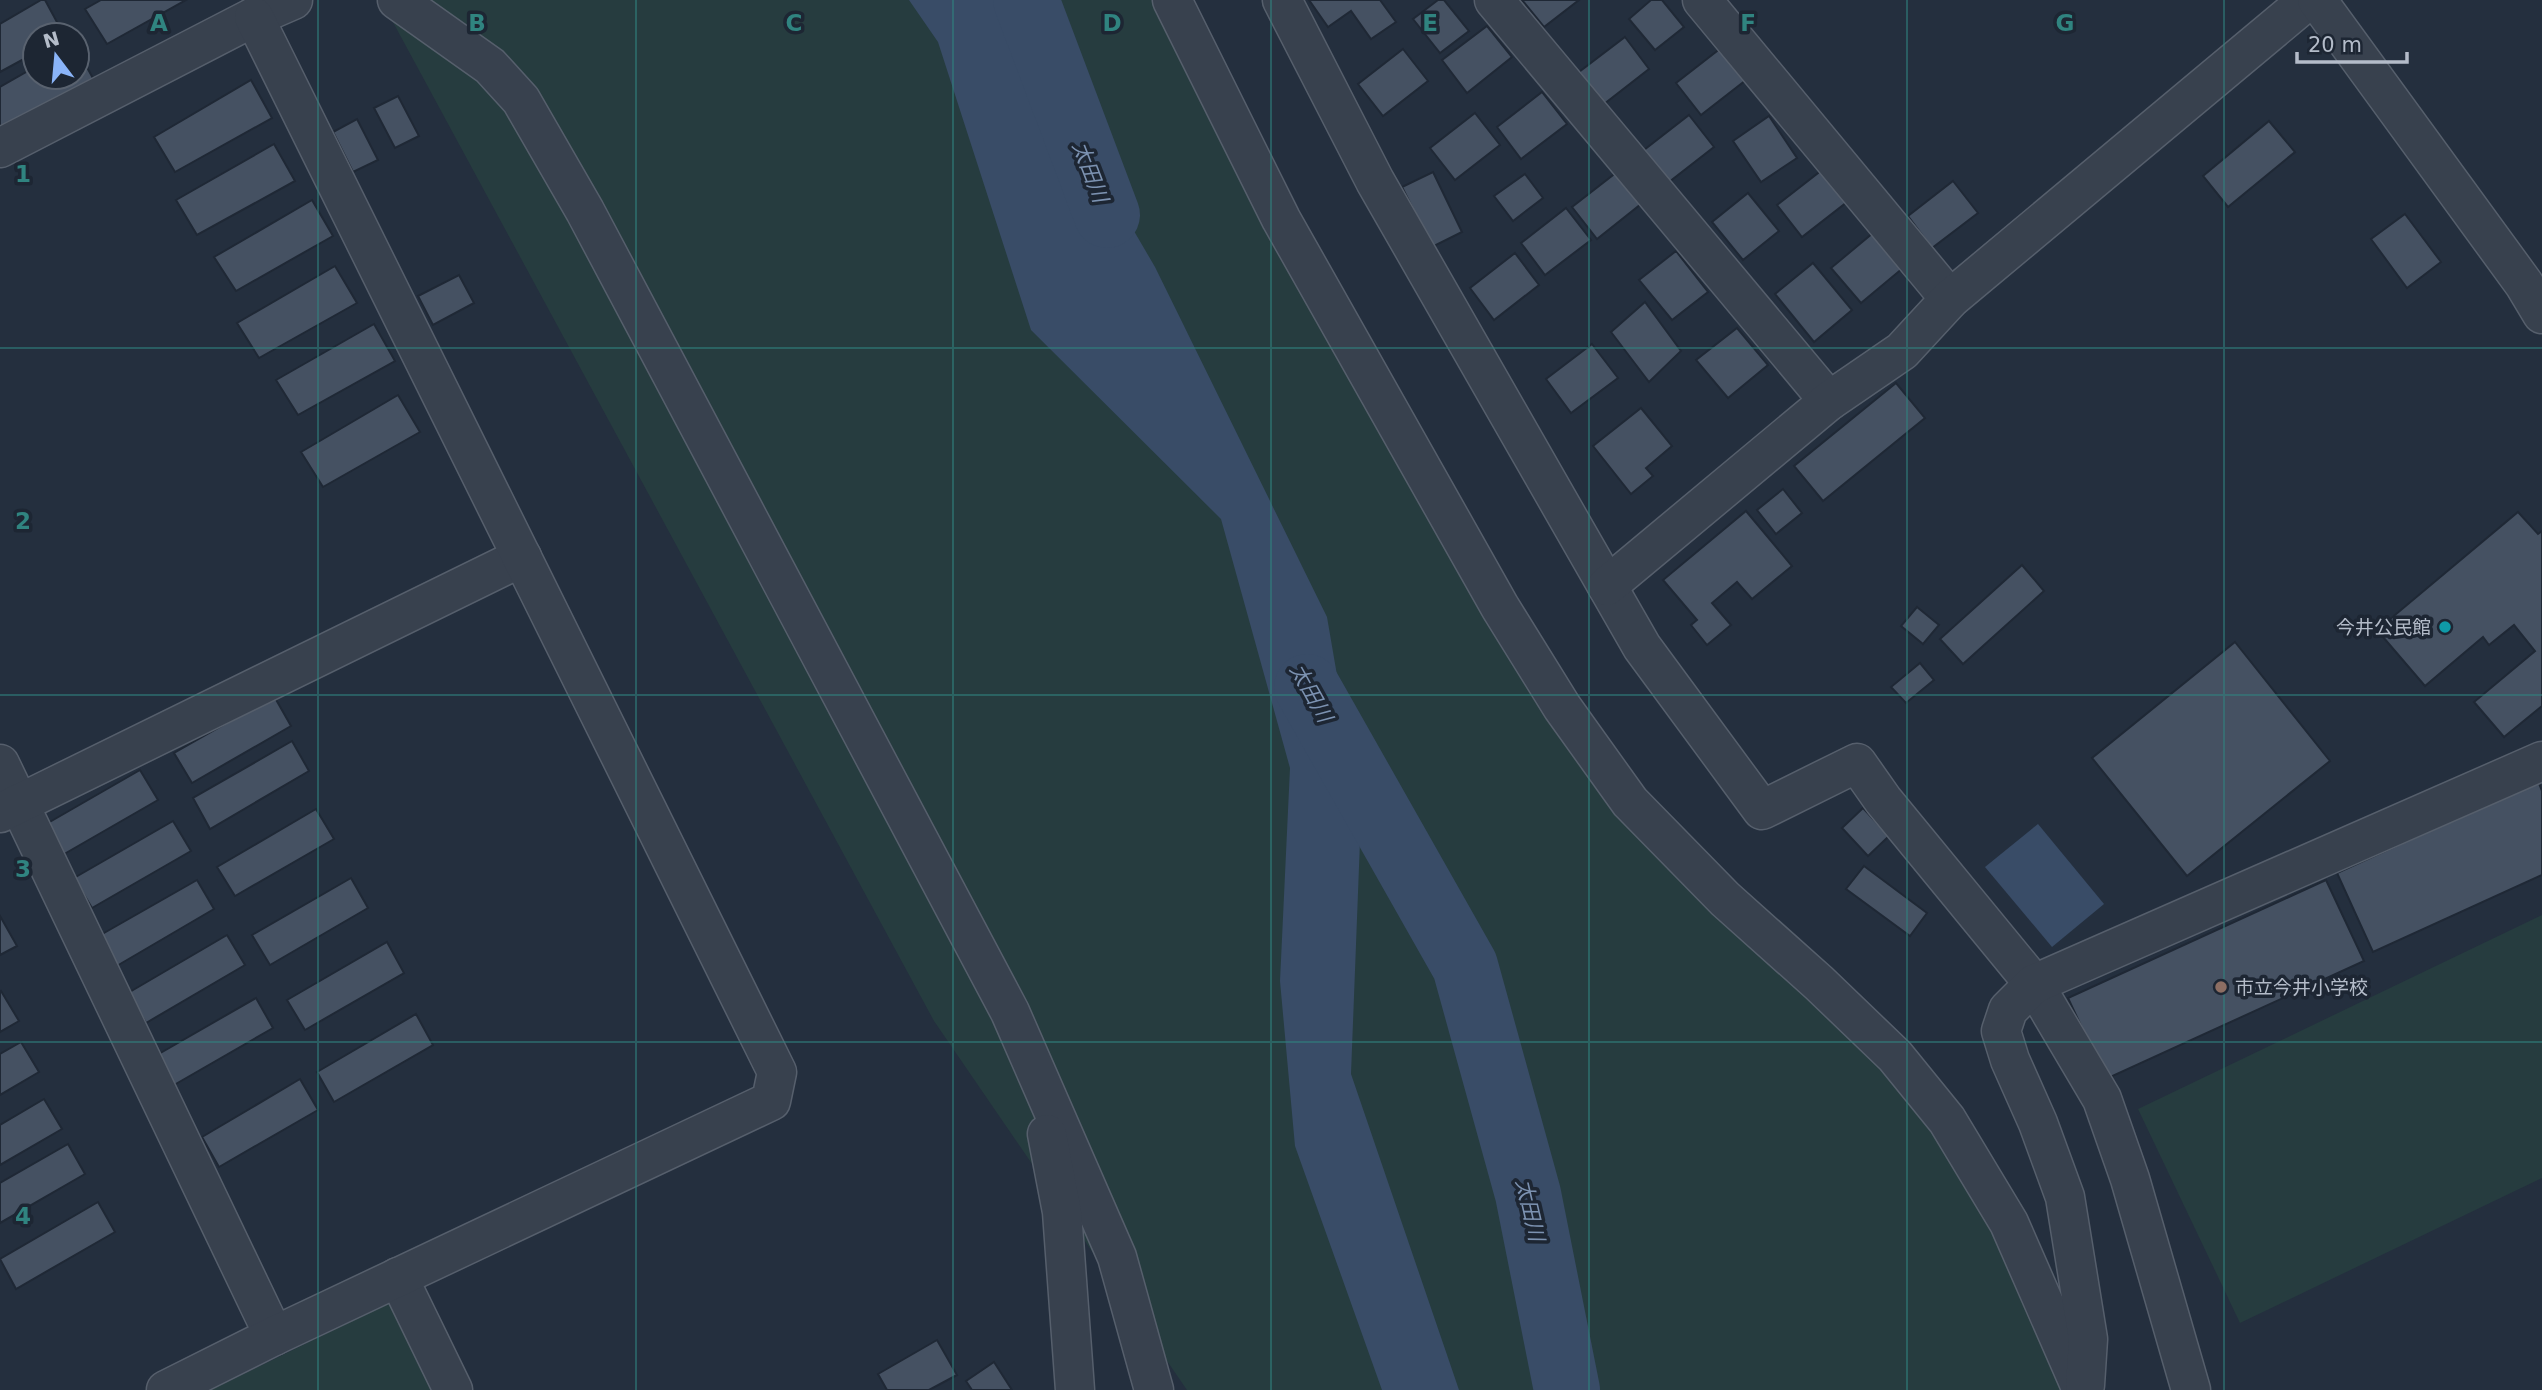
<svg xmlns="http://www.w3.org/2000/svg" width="2542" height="1390" font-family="'DejaVu Sans','Noto Sans JP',sans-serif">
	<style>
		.green { fill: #263c3f }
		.water { fill: #394c67 }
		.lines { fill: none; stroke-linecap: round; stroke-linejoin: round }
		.river { stroke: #394c67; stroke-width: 66 }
		.building { fill: #455162; stroke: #1f2835; stroke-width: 2 }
		.minor-casing { stroke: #565f6c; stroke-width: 41 }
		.tertiary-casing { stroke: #565f6c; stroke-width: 41 }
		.minor { stroke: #38414e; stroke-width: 38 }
		.tertiary { stroke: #38414e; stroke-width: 38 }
		.grid { fill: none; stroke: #308480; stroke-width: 2; stroke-opacity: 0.55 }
		.culture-dot { fill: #0f9aa8; stroke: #1d2633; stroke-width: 2.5 }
		.education-dot { fill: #8d6e63; stroke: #1d2633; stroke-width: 2.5 }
		.labels { text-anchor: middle; stroke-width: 7; stroke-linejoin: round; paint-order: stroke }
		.poi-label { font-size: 19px; fill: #b4bcc9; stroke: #1d2633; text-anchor: end }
		.water-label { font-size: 21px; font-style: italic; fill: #7c92b1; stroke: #1d2633 }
		.grid-label { font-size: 23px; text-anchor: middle; font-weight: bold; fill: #308480; stroke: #1d2633; stroke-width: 7; stroke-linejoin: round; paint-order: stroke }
	</style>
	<rect width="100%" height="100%" fill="#242f3e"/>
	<g class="green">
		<path d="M 381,0 L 1173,0 L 1447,513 L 1654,825 L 1947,1120 L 2082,1390 L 1187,1390 L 934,1021 Z"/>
		<path d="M 2542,915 L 2542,1178 L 2240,1323 L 2138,1109 Z"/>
		<path d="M 395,1300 L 444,1390 L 211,1390 Z"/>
	</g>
	<g class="water">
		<path d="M 909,0 L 999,0 L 1155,267 L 1327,617 L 1361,815 L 1351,1074 L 1459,1390 L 1382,1390 L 1295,1146 L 1280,981 L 1290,768 L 1221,519 L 1031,330 L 938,42 Z"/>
		<path d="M 2038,824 L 2104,904 L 2052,947 L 1985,867 Z"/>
	</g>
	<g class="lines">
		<g class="river">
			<path d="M 1026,0 L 1107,215"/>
			<path d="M 1307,687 L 1465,966 L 1528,1194 L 1567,1390"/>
		</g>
	</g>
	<g class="building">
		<path d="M 41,0 L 45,0 L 64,35 L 35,35 L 35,53 L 0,72 L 0,24 Z"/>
		<path d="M 101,0 L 186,0 L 107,44 L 85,9 Z"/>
		<path d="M 1309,0 L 1380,0 L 1396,22 L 1371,39 L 1351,11 L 1328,27 Z"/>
		<path d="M 1438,0 L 1444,0 L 1469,31 L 1440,53 L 1413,19 Z"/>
		<path d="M 1522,0 L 1579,0 L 1544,27 Z"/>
		<path d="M 1651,0 L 1662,0 L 1684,27 L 1655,50 L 1629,19 Z"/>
		<path d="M 1487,26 L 1512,57 L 1467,93 L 1442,60 Z"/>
		<path d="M 1625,37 L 1649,69 L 1604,104 L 1579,72 Z"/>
		<path d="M 1721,48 L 1746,80 L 1701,115 L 1676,83 Z"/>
		<path d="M 77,49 L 95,82 L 0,135 L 0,87 L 35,67 L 35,77 L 77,77 Z"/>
		<path d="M 1403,49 L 1428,81 L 1383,116 L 1358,84 Z"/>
		<path d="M 251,80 L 272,118 L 175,172 L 154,137 Z"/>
		<path d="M 1542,92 L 1567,124 L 1521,159 L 1497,127 Z"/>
		<path d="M 398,96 L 419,136 L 395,148 L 374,108 Z"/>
		<path d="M 1475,113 L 1500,145 L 1455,180 L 1430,148 Z"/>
		<path d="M 1689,115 L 1714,147 L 1669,182 L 1644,150 Z"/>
		<path d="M 1769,116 L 1797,158 L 1761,182 L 1733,141 Z"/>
		<path d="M 357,119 L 378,160 L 353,172 L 333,132 Z"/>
		<path d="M 2269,121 L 2295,152 L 2228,207 L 2203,176 Z"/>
		<path d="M 274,144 L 295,181 L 197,235 L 176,200 Z"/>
		<path d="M 1822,170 L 1847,202 L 1802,237 L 1777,205 Z"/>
		<path d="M 1433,172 L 1462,232 L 1432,247 L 1402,187 Z"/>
		<path d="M 1617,172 L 1641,204 L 1597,239 L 1572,207 Z"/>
		<path d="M 1525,174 L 1543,198 L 1513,221 L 1494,196 Z"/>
		<path d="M 1953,181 L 1978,213 L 1932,248 L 1908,216 Z"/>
		<path d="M 1748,193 L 1779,231 L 1743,260 L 1712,222 Z"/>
		<path d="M 312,200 L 333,236 L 236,291 L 214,257 Z"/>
		<path d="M 1566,208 L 1591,240 L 1545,275 L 1521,243 Z"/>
		<path d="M 2405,214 L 2441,262 L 2407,288 L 2371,239 Z"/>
		<path d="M 1873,233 L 1903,268 L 1861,303 L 1831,268 Z"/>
		<path d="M 1676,251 L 1708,292 L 1672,320 L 1639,280 Z"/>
		<path d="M 1515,253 L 1539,285 L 1494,320 L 1470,288 Z"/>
		<path d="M 1813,263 L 1852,310 L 1814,342 L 1775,294 Z"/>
		<path d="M 335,266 L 357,303 L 259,358 L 237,323 Z"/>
		<path d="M 459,275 L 474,303 L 433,325 L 418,296 Z"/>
		<path d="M 1645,302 L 1681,351 L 1649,382 L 1611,332 Z"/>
		<path d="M 374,324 L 395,361 L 298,415 L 276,380 Z"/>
		<path d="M 1737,328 L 1768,365 L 1728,398 L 1696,360 Z"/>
		<path d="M 1592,344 L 1618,378 L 1571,413 L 1546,379 Z"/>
		<path d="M 1896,383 L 1925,418 L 1823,501 L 1794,466 Z"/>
		<path d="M 398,395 L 420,432 L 323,487 L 301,452 Z"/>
		<path d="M 1641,408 L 1672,446 L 1646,468 L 1653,476 L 1631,494 L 1593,446 Z"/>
		<path d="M 1783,489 L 1802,513 L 1776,534 L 1757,510 Z"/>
		<path d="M 1746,511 L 1792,566 L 1752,599 L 1737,582 L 1712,603 L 1731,625 L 1707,645 L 1691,625 L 1697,620 L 1663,580 Z"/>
		<path d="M 2518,512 L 2538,534 L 2542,531 L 2542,706 L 2504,737 L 2474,702 L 2535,651 L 2514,625 L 2489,645 L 2483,637 L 2425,686 L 2377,630 Z"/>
		<path d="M 2022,565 L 2044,591 L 1963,664 L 1940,639 Z"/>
		<path d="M 1917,607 L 1939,625 L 1923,644 L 1901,626 Z"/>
		<path d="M 2235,642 L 2330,761 L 2187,876 L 2092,758 Z"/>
		<path d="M 1920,663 L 1934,680 L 1906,703 L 1891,687 Z"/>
		<path d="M 274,696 L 291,726 L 192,783 L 174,753 Z"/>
		<path d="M 292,741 L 309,771 L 210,829 L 193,798 Z"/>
		<path d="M 140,770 L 158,800 L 59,857 L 41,827 Z"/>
		<path d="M 2538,781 L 2542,791 L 2542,875 L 2373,952 L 2337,873 Z"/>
		<path d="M 1863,808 L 1889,836 L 1868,856 L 1842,828 Z"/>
		<path d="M 316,809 L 334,839 L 235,896 L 217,867 Z"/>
		<path d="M 173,821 L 191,851 L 92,908 L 74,878 Z"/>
		<path d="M 1864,866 L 1927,913 L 1910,936 L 1846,889 Z"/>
		<path d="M 351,878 L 368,908 L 270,965 L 252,935 Z"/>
		<path d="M 197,880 L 214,909 L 115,967 L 97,937 Z"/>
		<path d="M 2326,880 L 2364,961 L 2106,1079 L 2068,998 Z"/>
		<path d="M 0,916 L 17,946 L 0,955 Z"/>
		<path d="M 227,935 L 245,965 L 146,1023 L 128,993 Z"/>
		<path d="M 387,942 L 404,973 L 305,1030 L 287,1000 Z"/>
		<path d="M 1,991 L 19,1021 L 0,1032 L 0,992 Z"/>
		<path d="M 256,998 L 273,1028 L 174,1085 L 157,1055 Z"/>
		<path d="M 416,1014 L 433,1045 L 334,1102 L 317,1072 Z"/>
		<path d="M 21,1042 L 39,1072 L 0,1095 L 0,1054 Z"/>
		<path d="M 300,1079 L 318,1110 L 219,1167 L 202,1137 Z"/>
		<path d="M 44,1099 L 62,1129 L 0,1165 L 0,1125 Z"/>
		<path d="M 68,1144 L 85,1174 L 0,1223 L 0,1183 Z"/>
		<path d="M 98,1202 L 115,1232 L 16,1289 L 0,1259 Z"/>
		<path d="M 937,1340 L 957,1375 L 929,1390 L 887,1390 L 878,1374 Z"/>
		<path d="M 994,1362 L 1012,1390 L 972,1390 L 966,1381 Z"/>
	</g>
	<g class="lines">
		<g class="minor-casing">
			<g id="minor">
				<path d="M 397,0 L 490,66 L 521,100 L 585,211 L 1010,1012 L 1117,1257 L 1154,1390"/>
				<path d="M 1172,0 L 1281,219 L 1500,607 L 1562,707 L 1630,802 L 1725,899 L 1819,983 L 1895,1056 L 1947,1120 L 2009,1223 L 2082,1390"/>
				<path d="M 1282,0 L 1375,181 L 1642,647 L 1762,810 L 1857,763 L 1883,800 L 2034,984 L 2102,1099 L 2130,1179 L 2191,1390"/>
				<path d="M 1494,0 L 1829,401"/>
				<path d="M 1702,0 L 1950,299"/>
				<path d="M 0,148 L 254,17 L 293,0"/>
				<path d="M 1607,586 L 1829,401 L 1902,351 L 1950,299 L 2308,0"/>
				<path d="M 0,764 L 274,1336"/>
				<path d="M 0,813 L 522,557"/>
				<path d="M 1047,1134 L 1062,1212 L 1075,1390"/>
				<path d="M 398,1277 L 453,1390"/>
				<path d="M 2085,1385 L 2088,1339 L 2065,1197 L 2038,1123 L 2010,1060 L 2001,1031 L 2008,1010 L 2034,984 L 2542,761"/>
				<path d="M 166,1390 L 274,1336 L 771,1101 L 777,1072 L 254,17"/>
			</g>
		</g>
		<g class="tertiary-casing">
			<path id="tertiary" d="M 2317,0 L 2524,284 L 2542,314"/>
		</g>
		<use href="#minor" class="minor"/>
		<use href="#tertiary" class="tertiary"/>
	</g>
	<path class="grid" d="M 318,0 L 318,1390M 636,0 L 636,1390M 953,0 L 953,1390M 1271,0 L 1271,1390M 1589,0 L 1589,1390M 1907,0 L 1907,1390M 2224,0 L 2224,1390M 0,348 L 2542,348M 0,695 L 2542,695M 0,1042 L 2542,1042"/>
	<circle class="culture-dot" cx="2445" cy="627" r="7"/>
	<circle class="education-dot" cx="2221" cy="987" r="7"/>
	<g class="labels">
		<g class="poi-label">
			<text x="2431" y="634">今井公民館</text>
			<text x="2235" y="994" text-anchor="start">市立今井小学校</text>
		</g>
		<g class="water-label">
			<text transform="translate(1090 172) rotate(69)" y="7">太田川</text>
			<text transform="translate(1311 693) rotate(61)" y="7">太田川</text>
			<text transform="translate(1530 1210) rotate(77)" y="7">太田川</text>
		</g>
	</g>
	<g class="grid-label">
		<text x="159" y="31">A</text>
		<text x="477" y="31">B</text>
		<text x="794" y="31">C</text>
		<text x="1112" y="31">D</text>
		<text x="1430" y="31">E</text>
		<text x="1748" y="31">F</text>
		<text x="2065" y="31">G</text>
		<text x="23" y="182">1</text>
		<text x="23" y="529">2</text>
		<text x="23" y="877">3</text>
		<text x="23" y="1224">4</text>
	</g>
	<g transform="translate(56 56) rotate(344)"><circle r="33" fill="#1d2633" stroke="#59626f" stroke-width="2"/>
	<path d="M0-5L12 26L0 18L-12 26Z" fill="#8ab4f8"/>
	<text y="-10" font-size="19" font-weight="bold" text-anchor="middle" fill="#b4bcc9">N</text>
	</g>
	<path d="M2297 52v10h110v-10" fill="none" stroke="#b4bcc9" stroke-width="3.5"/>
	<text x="2308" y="52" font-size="21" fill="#b4bcc9" stroke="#1d2633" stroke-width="5" paint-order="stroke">20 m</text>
</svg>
